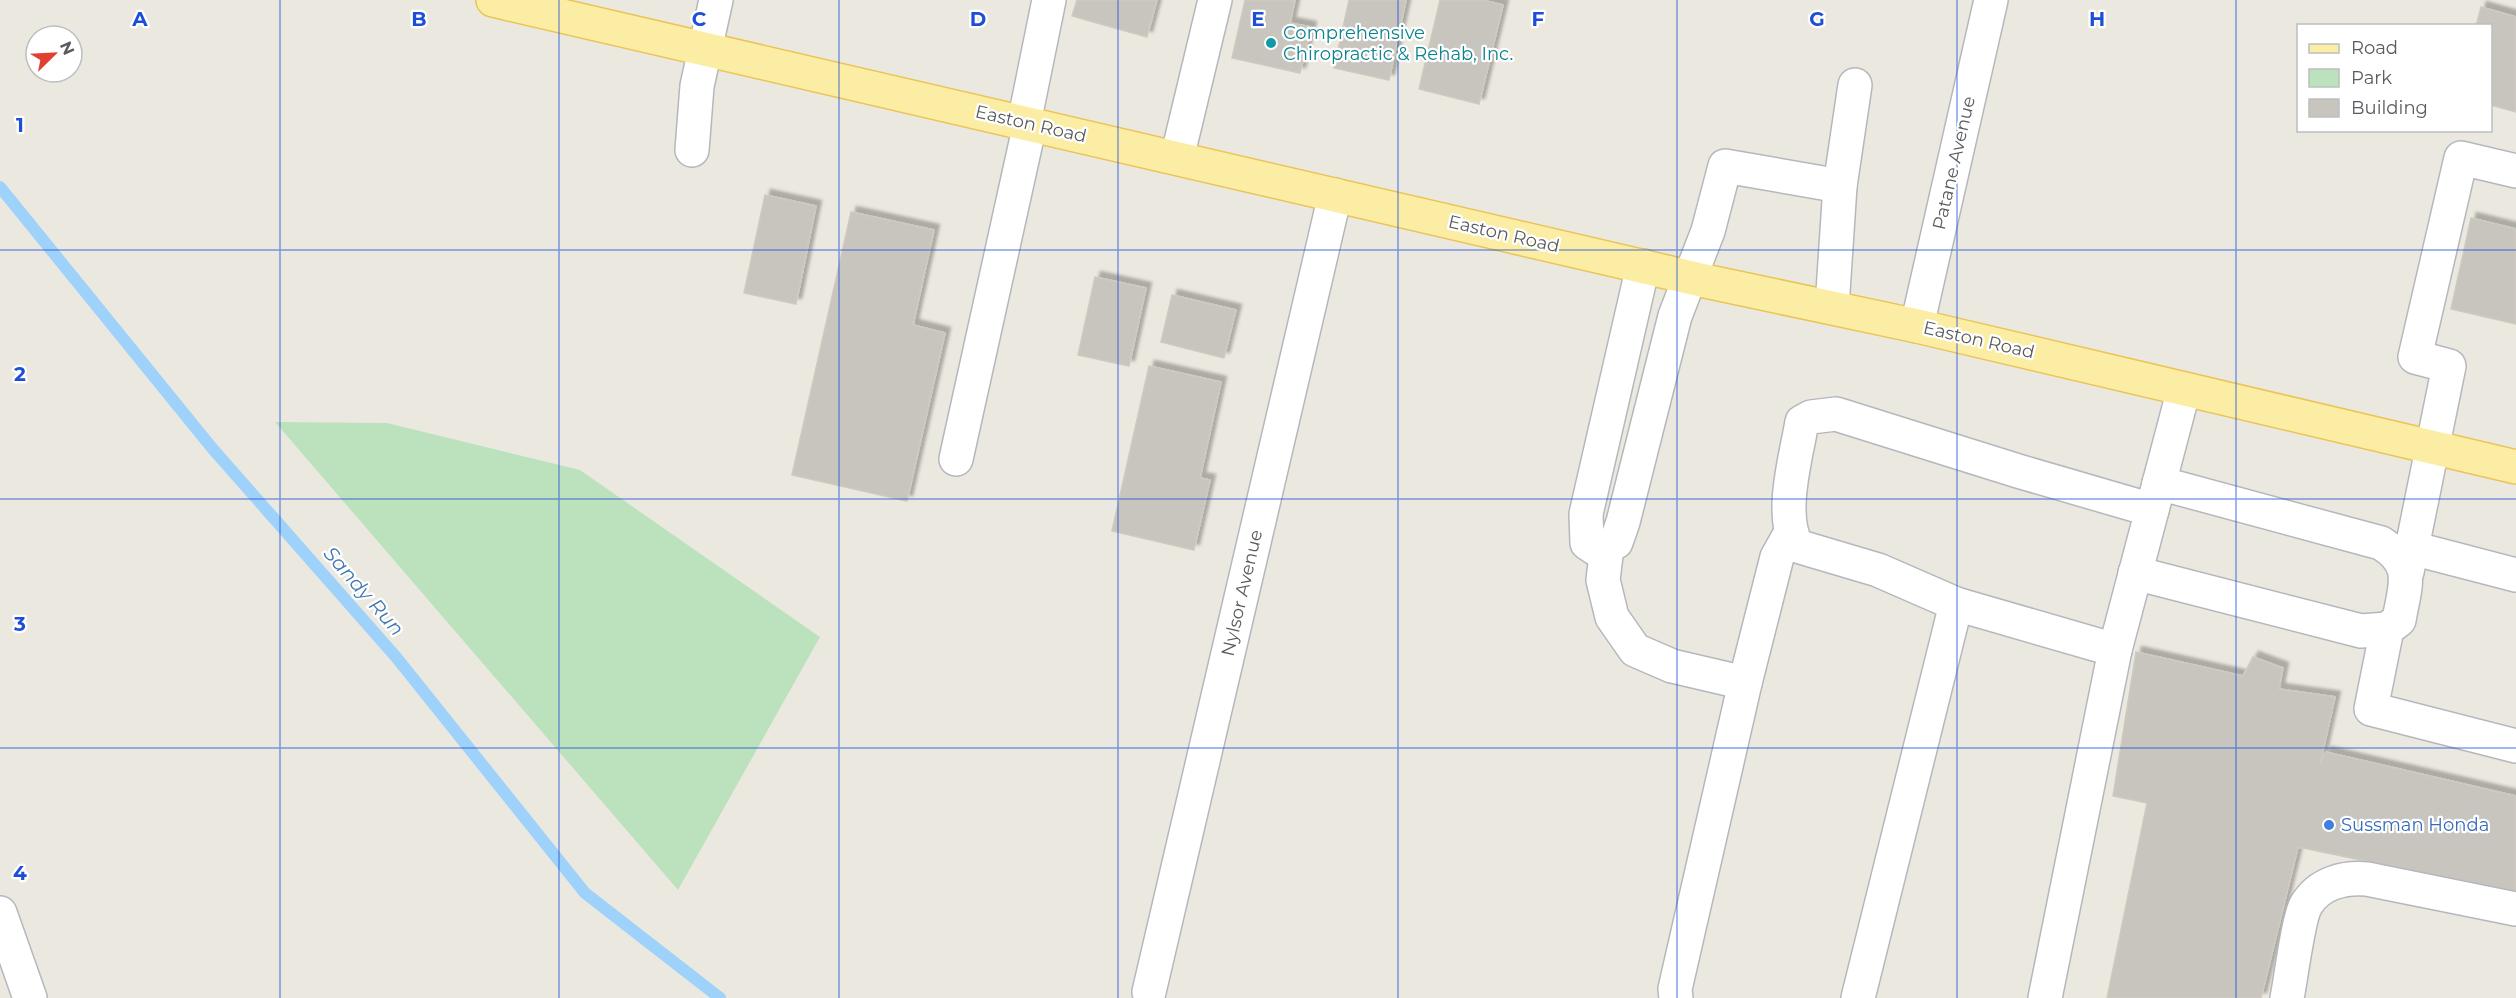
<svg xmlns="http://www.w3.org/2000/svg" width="2516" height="998" font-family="Montserrat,sans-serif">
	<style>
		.green { fill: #bce2bd }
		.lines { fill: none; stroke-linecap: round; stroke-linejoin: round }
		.stream { stroke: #9fd2fb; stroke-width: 12 }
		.building { fill: #c8c5bf; stroke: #cfcabe; stroke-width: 1.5; filter: url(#shadow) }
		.minor-casing { stroke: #b5b7bc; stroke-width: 36 }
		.major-casing { stroke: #ebc459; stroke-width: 36 }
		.minor { stroke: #fff; stroke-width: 33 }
		.major { stroke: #fbeea4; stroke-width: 33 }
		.grid { fill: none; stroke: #1d4ed8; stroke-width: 1.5; stroke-opacity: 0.55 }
		.culture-dot { fill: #0f9aa8; stroke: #fff; stroke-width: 2 }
		.shop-dot { fill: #3f7fe0; stroke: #fff; stroke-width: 2 }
		.labels { text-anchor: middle; stroke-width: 4.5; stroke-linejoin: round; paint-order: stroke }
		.culture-label { font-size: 18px; fill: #0d838f; stroke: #fff; text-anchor: start }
		.street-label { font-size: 18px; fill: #585c60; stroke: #fff }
		.shop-label { font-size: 18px; fill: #366cbe; stroke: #fff; text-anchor: start }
		.water-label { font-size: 20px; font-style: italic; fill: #4178b3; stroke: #fff }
		.grid-label { font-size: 20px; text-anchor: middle; font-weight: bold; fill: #1d4ed8; stroke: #fff; stroke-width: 4.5; stroke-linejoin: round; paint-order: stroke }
	</style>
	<defs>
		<filter id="shadow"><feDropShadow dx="5.5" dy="-5.5" stdDeviation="1.5" flood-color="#0004"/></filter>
	</defs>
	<rect width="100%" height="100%" fill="#ebe9df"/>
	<path class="green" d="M 275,422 L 387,423 L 580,470 L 820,637 L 678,890 Z"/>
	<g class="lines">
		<path class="stream" d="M 0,187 L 212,448 L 396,657 L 585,893 L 720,998"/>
	</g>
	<g class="building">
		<path d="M 1077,0 L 1157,0 L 1147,37 L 1072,16 Z"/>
		<path d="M 1245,0 L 1295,0 L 1290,23 L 1311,27 L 1300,73 L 1232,58 Z"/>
		<path d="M 1349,0 L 1406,0 L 1389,80 L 1334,68 Z"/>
		<path d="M 1440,0 L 1482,0 L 1503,5 L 1479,104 L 1419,89 Z"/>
		<path d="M 2481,7 L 2516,17 L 2516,112 L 2490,105 L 2490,26 L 2476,26 Z"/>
		<path d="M 765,195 L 816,206 L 796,304 L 744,293 Z"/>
		<path d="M 851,212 L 934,230 L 913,325 L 945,333 L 907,501 L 792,475 Z"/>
		<path d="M 2471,218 L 2516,229 L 2516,324 L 2451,309 Z"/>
		<path d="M 1095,277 L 1146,288 L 1129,366 L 1078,355 Z"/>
		<path d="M 1172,295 L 1236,310 L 1224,358 L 1161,342 Z"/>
		<path d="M 1149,366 L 1221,382 L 1200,478 L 1210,480 L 1194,550 L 1112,531 Z"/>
		<path d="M 2136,652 L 2243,676 L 2253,657 L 2283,668 L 2279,689 L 2335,697 L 2320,764 L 2326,752 L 2516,796 L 2516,892 L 2298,847 L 2261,998 L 2107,998 L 2147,803 L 2113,796 Z"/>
	</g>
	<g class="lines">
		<g class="minor-casing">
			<g id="minor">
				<path d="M 1024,123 L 1049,0"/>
				<path d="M 692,150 L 697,86 L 716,0"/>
				<path d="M 1177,158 L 1215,0"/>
				<path d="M 1840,186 L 1855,85"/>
				<path d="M 1643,266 L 1586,514 L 1587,543 L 1596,549 L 1616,542 L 1623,522 L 1675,316 L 1708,231 L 1725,166 L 1840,186 L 1832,307"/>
				<path d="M 1917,326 L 1991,0"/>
				<path d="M 956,459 L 1030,124"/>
				<path d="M 1607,547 L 1603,580 L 1612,617 L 1635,650 L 1672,666 L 1745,683 L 1777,557 L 1790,534"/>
				<path d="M 2412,548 L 2516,575"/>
				<path d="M 2407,572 L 2449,366 L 2415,357 L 2461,158 L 2516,171"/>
				<path d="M 2135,573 L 2361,631 L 2387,629 L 2399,620 C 2405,585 2416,565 2381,543 L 2159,483"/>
				<path d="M 1956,604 L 2115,650"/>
				<path d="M 2387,629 L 2371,709 L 2516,746"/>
				<path d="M 0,913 L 30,998"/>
				<path d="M 1149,992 L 1335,195"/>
				<path d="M 1676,998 L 1675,989 L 1745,683"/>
				<path d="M 1858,998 L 1956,604 L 1878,570 L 1797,546 C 1779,514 1796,457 1802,422 L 1811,417 L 1836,414 L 2018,471 L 2152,510"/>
				<path d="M 2045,998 L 2115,650 L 2184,389"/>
				<path d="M 2287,998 C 2291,979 2298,919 2306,905 C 2319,883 2344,877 2367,879 L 2516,909"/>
			</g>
		</g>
		<g class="major-casing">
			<path id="major" d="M 493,0 L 1705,281 L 1917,326 L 2516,467"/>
		</g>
		<use href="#minor" class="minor"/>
		<use href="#major" class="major"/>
	</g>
	<path class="grid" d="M 280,0 L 280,998M 559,0 L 559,998M 839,0 L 839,998M 1118,0 L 1118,998M 1398,0 L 1398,998M 1677,0 L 1677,998M 1957,0 L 1957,998M 2236,0 L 2236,998M 0,250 L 2516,250M 0,499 L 2516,499M 0,748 L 2516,748"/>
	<circle class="culture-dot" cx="1271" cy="43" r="6"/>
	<circle class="shop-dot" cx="2329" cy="825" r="6"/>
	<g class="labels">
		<g class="culture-label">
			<text x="1283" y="39">Comprehensive<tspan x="1283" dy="21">Chiropractic &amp; Rehab, Inc.</tspan></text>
		</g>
		<g class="street-label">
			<text transform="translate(1031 124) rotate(13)" y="6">Easton Road</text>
			<text transform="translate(1954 163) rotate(-77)" y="6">Patane Avenue</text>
			<text transform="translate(1504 234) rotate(13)" y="6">Easton Road</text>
			<text transform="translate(1979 340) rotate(13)" y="6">Easton Road</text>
			<text transform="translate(1242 593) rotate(-77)" y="6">Nylsor Avenue</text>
		</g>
		<g class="shop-label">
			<text x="2341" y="831">Sussman Honda</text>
		</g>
		<g class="water-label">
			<text transform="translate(364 591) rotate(49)" y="7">Sandy Run</text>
		</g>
	</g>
	<g class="grid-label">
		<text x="140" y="26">A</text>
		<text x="419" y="26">B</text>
		<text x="699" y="26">C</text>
		<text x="978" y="26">D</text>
		<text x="1258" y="26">E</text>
		<text x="1538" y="26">F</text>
		<text x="1817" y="26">G</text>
		<text x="2097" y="26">H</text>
		<text x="20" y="132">1</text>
		<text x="20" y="381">2</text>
		<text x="20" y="631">3</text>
		<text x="20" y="880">4</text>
	</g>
	<rect x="2297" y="24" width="195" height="108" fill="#ffffff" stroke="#bcbebf" stroke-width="1.5"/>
	<rect x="2309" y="44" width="30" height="9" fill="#fbeea4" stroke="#bcbebf" stroke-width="1.5"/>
	<text x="2351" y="54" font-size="18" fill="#585c60">Road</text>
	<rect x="2309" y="69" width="30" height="18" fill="#bce2bd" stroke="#bcbebf" stroke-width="1.5"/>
	<text x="2351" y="84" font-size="18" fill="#585c60">Park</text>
	<rect x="2309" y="99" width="30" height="18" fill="#c8c5bf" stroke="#bcbebf" stroke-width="1.5"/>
	<text x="2351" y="114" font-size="18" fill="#585c60">Building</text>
	<g transform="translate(54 54) rotate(66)"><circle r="28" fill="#ffffff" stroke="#bcbebf" stroke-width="1.5"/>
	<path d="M0-4.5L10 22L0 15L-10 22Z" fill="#e13f2f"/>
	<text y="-9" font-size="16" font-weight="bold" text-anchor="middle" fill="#585c60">N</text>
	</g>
</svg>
